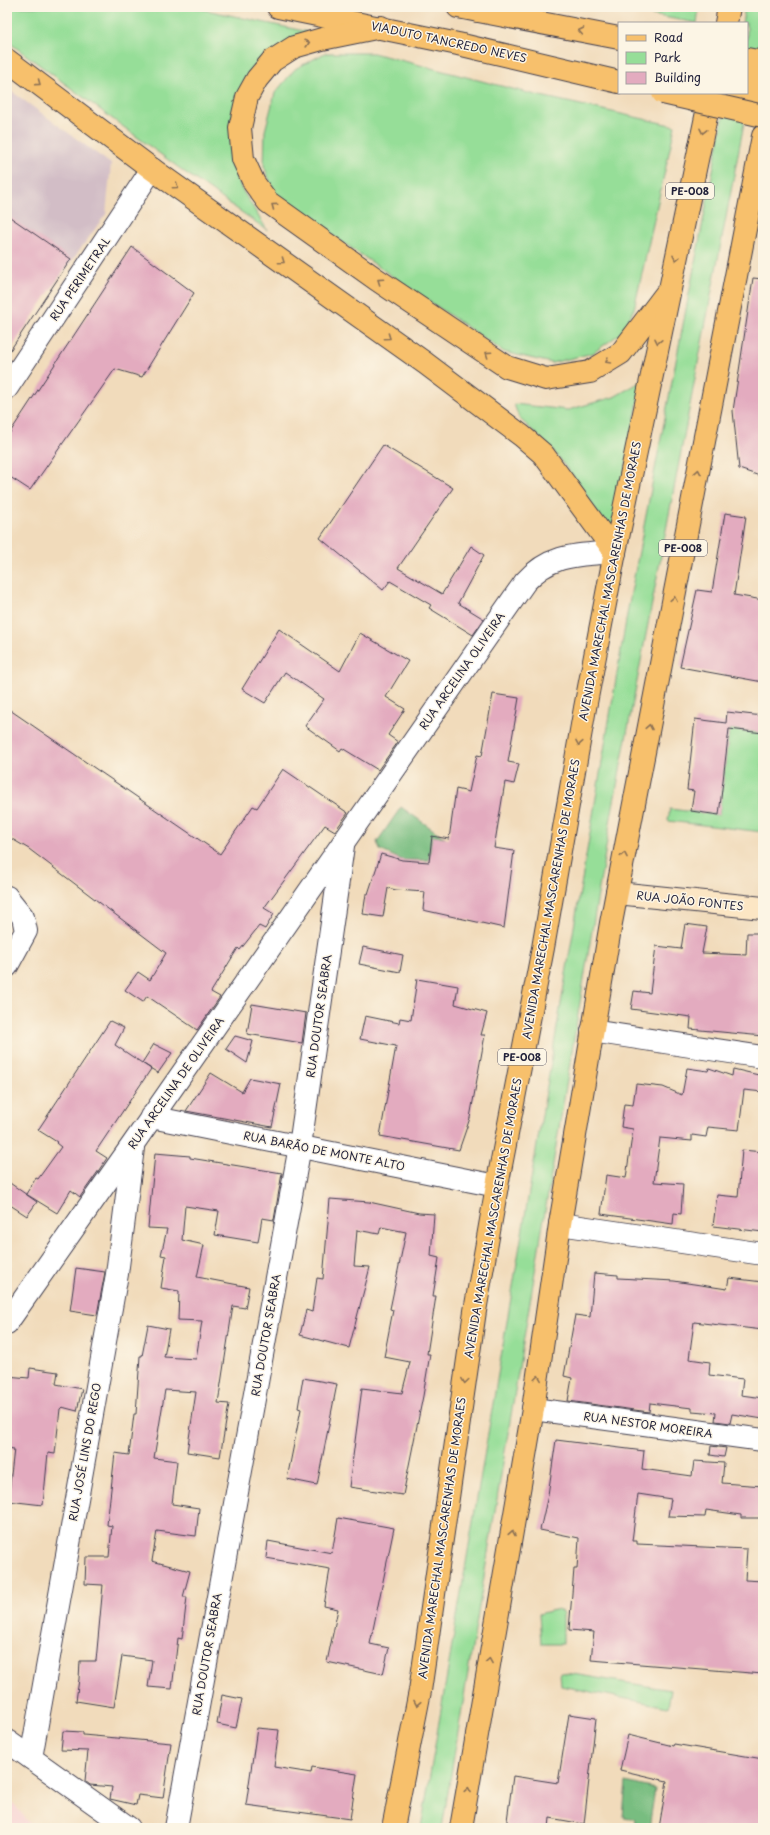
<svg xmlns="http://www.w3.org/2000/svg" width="770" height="1835" font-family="'Playpen Sans',sans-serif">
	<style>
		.built { fill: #f7cfd2 }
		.industrial { fill: #d2bdc6 }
		.green { fill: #96de98; stroke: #5c806a }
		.forest { fill: #78bd80; stroke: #4d705e }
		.building { fill: #e3abbf }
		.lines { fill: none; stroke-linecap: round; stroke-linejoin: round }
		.street-casing { stroke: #413e4e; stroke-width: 24 }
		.secondary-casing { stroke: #413e4e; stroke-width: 24 }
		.primary-casing { stroke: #413e4e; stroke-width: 24 }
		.highway-casing { stroke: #413e4e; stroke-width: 24 }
		.street { stroke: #fff; stroke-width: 22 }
		.secondary { stroke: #fce6c4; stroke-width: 22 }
		.primary { stroke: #f7c06c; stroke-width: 22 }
		.highway { stroke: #f7c06c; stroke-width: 22 }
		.primary-bridge-casing { stroke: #413e4e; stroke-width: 24; stroke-linecap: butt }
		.primary-bridge { stroke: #f7c06c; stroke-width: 22 }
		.oneway { stroke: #8c7154 }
		.labels { text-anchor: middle; stroke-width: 3; stroke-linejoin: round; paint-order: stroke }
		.shield { fill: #fcf5e5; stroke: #63616e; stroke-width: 1 }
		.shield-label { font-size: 10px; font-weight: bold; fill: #22223b }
		.street-label { font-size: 11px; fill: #22223b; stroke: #fcf5e5 }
	</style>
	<rect width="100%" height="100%" fill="#fcf5e5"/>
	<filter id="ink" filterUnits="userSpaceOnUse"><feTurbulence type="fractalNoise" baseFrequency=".025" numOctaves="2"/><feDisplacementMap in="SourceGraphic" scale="8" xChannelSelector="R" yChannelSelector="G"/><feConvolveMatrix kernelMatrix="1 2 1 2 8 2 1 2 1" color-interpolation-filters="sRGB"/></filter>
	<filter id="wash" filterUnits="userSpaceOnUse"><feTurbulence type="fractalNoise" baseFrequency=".012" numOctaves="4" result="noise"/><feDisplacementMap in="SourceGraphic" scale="16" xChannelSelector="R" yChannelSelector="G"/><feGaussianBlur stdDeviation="0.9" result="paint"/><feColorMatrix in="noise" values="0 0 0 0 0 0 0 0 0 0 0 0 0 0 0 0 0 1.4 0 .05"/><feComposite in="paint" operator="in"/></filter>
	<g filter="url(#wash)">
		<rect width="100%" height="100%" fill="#f1dbbb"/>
		<path class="built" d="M 7,1796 L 34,1828 L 7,1828 Z"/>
		<path class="industrial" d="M 7,88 L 111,164 L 106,214 L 7,349 Z"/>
		<g class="green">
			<path d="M 7,7 L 192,7 L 308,32 L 234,108 L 230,150 L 241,188 L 267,230 L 186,173 L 7,41 Z"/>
			<path d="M 607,7 L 699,7 L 697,23 Z"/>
			<path d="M 745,7 L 763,7 L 763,24 L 611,817 L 442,1828 L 421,1828 L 629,603 L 728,93 L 747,93 L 747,23 L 742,23 Z"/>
			<path d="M 325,53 L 373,53 L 536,95 L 675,126 L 634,309 L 621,333 L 593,353 L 552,363 L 504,352 L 276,197 L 264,166 L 265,131 L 275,93 L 295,69 Z"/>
			<path d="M 642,381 L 612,537 L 581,486 L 550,447 L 519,418 L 514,404 L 568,410 L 614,397 Z"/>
			<path d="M 729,729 L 763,733 L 763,832 L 668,821 L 670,809 L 719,815 Z"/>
			<path d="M 558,1609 L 563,1613 L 563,1644 L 541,1644 L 539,1614 Z"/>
			<path d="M 560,1672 L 671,1690 L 668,1707 L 561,1686 Z"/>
		</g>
		<g class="forest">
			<path d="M 401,807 L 445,838 L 432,836 L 429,860 L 402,860 L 380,850 L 377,842 Z"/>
			<path d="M 626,1782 L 655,1789 L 649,1828 L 634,1828 L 635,1819 L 623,1817 Z"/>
		</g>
		<g id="blocks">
			<g class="building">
				<path d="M 7,215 L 71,259 L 7,355 Z"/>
				<path d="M 132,247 L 194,293 L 142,377 L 115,369 L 30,490 L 7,475 L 7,437 Z"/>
				<path d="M 753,278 L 763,279 L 763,477 L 739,469 L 733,411 Z"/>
				<path d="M 383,445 L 453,488 L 398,568 L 442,594 L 471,546 L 484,555 L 458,603 L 484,619 L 473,635 L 429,608 L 431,605 L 390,581 L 383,590 L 320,538 Z"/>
				<path d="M 725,513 L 746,516 L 734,595 L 763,600 L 763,682 L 680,667 L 697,590 L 712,592 Z"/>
				<path d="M 279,629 L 340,671 L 360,633 L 408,661 L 386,697 L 405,709 L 388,735 L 398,742 L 378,770 L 342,748 L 340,751 L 305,726 L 324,699 L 285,672 L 265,703 L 242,689 Z"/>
				<path d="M 493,694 L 519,698 L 508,762 L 519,764 L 514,784 L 505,782 L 494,848 L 514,851 L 504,928 L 423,910 L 425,892 L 396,890 L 388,888 L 383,917 L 363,914 L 366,894 L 368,894 L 381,854 L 402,860 L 429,862 L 432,836 L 449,839 L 456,789 L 469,792 L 477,755 L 482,756 Z"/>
				<path d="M 7,708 L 220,854 L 253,806 L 257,808 L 283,769 L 348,813 L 335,831 L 325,825 L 264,908 L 274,914 L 265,929 L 259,926 L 240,950 L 238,948 L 211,992 L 220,997 L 197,1030 L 147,996 L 143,1002 L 125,990 L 138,972 L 150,980 L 166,953 L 29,849 L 7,836 Z"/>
				<path d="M 727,712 L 763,716 L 763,733 L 729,729 L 719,815 L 691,811 L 694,791 L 687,790 L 695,719 L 726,723 Z"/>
				<path d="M 685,924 L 707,927 L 702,953 L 746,955 L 747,933 L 763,933 L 763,1036 L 690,1029 L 691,1017 L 631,1009 L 634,991 L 650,993 L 656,946 L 681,949 Z"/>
				<path d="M 363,947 L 403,955 L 400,972 L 359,964 Z"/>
				<path d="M 417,979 L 458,986 L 455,1004 L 487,1013 L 481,1035 L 485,1035 L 470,1118 L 459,1150 L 380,1136 L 396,1046 L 360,1039 L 365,1016 L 399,1023 L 400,1018 L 411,1020 Z"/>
				<path d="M 252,1004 L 306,1013 L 302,1043 L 247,1034 Z"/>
				<path d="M 110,1021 L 124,1028 L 115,1045 L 151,1069 L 96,1151 L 107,1158 L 97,1173 L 80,1197 L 71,1190 L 57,1213 L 26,1194 L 36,1178 L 38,1179 L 61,1147 L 56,1143 L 57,1142 L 38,1130 Z"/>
				<path d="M 235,1036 L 253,1041 L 247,1063 L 226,1049 Z"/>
				<path d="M 154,1044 L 172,1053 L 158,1073 L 142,1063 Z"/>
				<path d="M 687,1068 L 708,1071 L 709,1068 L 732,1076 L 733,1069 L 763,1076 L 763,1092 L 744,1090 L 739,1130 L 708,1127 L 706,1137 L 692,1135 L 692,1141 L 660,1138 L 654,1182 L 683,1184 L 681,1214 L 674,1213 L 673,1224 L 601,1214 L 606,1175 L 626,1178 L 633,1129 L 621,1127 L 624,1104 L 633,1105 L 636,1084 L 663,1087 L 682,1095 Z"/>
				<path d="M 211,1073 L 242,1092 L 250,1078 L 281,1084 L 272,1127 L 186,1111 Z"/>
				<path d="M 742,1150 L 763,1152 L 763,1232 L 713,1226 L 717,1195 L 738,1197 Z"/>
				<path d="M 155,1153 L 190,1156 L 190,1158 L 282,1173 L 274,1220 L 262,1218 L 258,1242 L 215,1235 L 219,1211 L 185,1206 L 182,1240 L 204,1245 L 197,1277 L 249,1287 L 245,1308 L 233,1306 L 218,1403 L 229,1404 L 220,1457 L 187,1452 L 196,1392 L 165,1390 L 154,1458 L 177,1461 L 172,1504 L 199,1508 L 196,1536 L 157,1531 L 152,1561 L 190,1571 L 183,1597 L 187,1597 L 182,1639 L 178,1638 L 172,1689 L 148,1687 L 152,1660 L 122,1656 L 114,1707 L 76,1701 L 79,1679 L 80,1661 L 96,1661 L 103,1585 L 85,1584 L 86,1557 L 109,1557 L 112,1526 L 107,1525 L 115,1453 L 129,1455 L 134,1414 L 136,1414 L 140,1356 L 142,1356 L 148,1325 L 169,1329 L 164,1357 L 196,1359 L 202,1321 L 178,1320 L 179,1291 L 161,1288 L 166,1256 L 161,1255 L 167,1229 L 148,1228 Z"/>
				<path d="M 7,1181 L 37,1202 L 27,1216 L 7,1203 Z"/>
				<path d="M 330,1199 L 369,1202 L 419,1213 L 434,1214 L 431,1256 L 439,1258 L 433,1296 L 436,1296 L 427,1354 L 430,1354 L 423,1396 L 403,1495 L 349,1487 L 362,1388 L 402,1393 L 410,1362 L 384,1357 L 393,1310 L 390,1309 L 406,1232 L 381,1227 L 379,1234 L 357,1230 L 354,1266 L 370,1267 L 349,1348 L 300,1335 L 306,1310 L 312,1312 L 317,1278 L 323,1279 Z"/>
				<path d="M 76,1268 L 105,1272 L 97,1315 L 70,1311 Z"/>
				<path d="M 594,1273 L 618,1275 L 618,1278 L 674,1281 L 727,1289 L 729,1278 L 763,1282 L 763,1330 L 694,1322 L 689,1359 L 710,1362 L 709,1375 L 743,1379 L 741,1395 L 763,1398 L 763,1419 L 732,1414 L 730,1423 L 715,1421 L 716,1413 L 692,1411 L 692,1408 L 650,1403 L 649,1412 L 568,1401 L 572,1378 L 564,1376 L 575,1315 L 590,1317 Z"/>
				<path d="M 30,1368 L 58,1372 L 56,1384 L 82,1389 L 77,1411 L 62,1407 L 60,1409 L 55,1454 L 48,1453 L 43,1505 L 8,1501 L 14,1449 L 7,1448 L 7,1376 L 29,1378 Z"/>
				<path d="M 303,1378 L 337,1384 L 317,1485 L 287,1479 L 301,1409 L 298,1408 Z"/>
				<path d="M 556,1440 L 644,1451 L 642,1469 L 692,1476 L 694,1461 L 724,1463 L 722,1483 L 763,1486 L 763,1518 L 741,1518 L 741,1515 L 706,1510 L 705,1517 L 668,1516 L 671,1499 L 638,1494 L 632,1541 L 637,1541 L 637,1544 L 747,1549 L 745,1580 L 763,1581 L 763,1674 L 591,1660 L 594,1632 L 569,1630 L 574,1569 L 577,1569 L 579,1538 L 540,1530 L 548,1495 Z"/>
				<path d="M 711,1446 L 726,1448 L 724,1457 L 710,1455 Z"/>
				<path d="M 338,1518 L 394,1528 L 370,1644 L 389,1648 L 383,1674 L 327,1662 L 338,1609 L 324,1606 L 330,1569 L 266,1558 L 268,1541 L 332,1553 Z"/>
				<path d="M 222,1695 L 242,1699 L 236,1728 L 217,1724 Z"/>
				<path d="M 569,1714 L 596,1718 L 584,1824 L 550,1818 L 549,1828 L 506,1828 L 513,1776 L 558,1783 Z"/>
				<path d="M 257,1728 L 279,1730 L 274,1767 L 311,1773 L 312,1767 L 357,1774 L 350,1819 L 246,1805 Z"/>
				<path d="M 63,1731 L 83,1732 L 83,1735 L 171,1743 L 163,1798 L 138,1795 L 136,1805 L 110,1799 L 112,1787 L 90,1785 L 85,1781 L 88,1751 L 61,1750 Z"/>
				<path d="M 628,1735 L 673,1746 L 674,1744 L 763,1759 L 763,1828 L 659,1828 L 667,1781 L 620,1770 Z"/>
			</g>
		</g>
	</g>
	<g filter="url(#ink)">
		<use href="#blocks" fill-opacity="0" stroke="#413e4e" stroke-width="1"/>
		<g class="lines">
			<g class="street-casing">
				<g id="street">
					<path d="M 7,388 L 152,169"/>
					<path d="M 7,897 L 23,917 L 26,931 L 7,966"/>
					<path d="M 592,1031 L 763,1057"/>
					<path d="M 151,1117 L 497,1186"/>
					<path d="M 560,1224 L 763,1254"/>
					<path d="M 7,1323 L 133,1144 L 525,582 C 551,553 579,555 615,552"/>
					<path d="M 533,1409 L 763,1440"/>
					<path d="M 7,1741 L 129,1828"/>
					<path d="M 31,1758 L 117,1274 L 133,1148"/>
					<path d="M 176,1828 L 300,1146 L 343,846"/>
				</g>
			</g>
			<g class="secondary-casing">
				<path id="secondary" d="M 617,893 L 763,908"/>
			</g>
			<g class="primary-casing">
				<g id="primary">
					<path d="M 278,7 L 458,44 L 619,82"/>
					<path d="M 458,7 L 619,38"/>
					<path d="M 747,59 L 763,62"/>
					<path d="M 747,77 L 763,80"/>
					<path d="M 738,93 L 763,97"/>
				</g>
			</g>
			<g class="highway-casing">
				<g id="highway">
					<path d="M 472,7 L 478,11"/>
					<path d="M 726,23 L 729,7"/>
					<path d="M 381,27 L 322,39 L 294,47 L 272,61 L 257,79 L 247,97 L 240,128 L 243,159 L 254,183 L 268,202 L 376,279 L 507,367 L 546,379 L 590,372 L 621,353 L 665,295"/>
					<path d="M 7,60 L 152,169 L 425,363 L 522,436 L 543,454 L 615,552"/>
					<path d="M 393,1828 L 420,1691 L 475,1311 L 497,1186 L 543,948 L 585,708 L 615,552 L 711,93"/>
					<path d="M 461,1828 L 533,1409 L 560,1224 L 611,923 L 763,136"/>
				</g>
			</g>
			<use href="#street" class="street"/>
			<use href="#secondary" class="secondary"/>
			<use href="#primary" class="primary"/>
			<use href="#highway" class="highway"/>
			<g class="primary-bridge-casing">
				<path id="primary-bridge" d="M 663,93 L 763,116"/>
			</g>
			<use href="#primary-bridge" class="primary-bridge"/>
		</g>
		<defs><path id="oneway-chevron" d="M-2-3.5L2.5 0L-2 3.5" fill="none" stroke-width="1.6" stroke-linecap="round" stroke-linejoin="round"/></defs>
		<g class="oneway">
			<use href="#oneway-chevron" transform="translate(581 31) rotate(-169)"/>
			<use href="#oneway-chevron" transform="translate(307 43) rotate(-17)"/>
			<use href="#oneway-chevron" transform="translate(38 83) rotate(37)"/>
			<use href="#oneway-chevron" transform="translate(703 131) rotate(102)"/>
			<use href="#oneway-chevron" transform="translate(176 186) rotate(35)"/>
			<use href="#oneway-chevron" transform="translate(274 206) rotate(-143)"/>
			<use href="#oneway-chevron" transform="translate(676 258) rotate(102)"/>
			<use href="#oneway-chevron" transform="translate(282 261) rotate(35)"/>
			<use href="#oneway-chevron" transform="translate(380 281) rotate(-146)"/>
			<use href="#oneway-chevron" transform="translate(388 337) rotate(35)"/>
			<use href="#oneway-chevron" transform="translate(658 341) rotate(102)"/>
			<use href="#oneway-chevron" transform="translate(488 354) rotate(-146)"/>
			<use href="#oneway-chevron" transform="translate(608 361) rotate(149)"/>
			<use href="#oneway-chevron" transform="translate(698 472) rotate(-79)"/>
			<use href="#oneway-chevron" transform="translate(674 599) rotate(-79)"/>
			<use href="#oneway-chevron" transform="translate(649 727) rotate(-79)"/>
			<use href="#oneway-chevron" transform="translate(579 743) rotate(100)"/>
			<use href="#oneway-chevron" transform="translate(624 855) rotate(-79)"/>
			<use href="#oneway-chevron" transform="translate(538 1378) rotate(-82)"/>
			<use href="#oneway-chevron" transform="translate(465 1381) rotate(98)"/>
			<use href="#oneway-chevron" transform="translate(512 1533) rotate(-80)"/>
			<use href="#oneway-chevron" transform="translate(489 1661) rotate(-81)"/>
			<use href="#oneway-chevron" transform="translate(417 1703) rotate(101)"/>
			<use href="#oneway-chevron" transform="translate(468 1790) rotate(-80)"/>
		</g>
	</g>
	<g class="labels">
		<g class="shield">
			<rect x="666" y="183" width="48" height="16" rx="3"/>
			<rect x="659" y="540" width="48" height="16" rx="3"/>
			<rect x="498" y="1049" width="48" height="16" rx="3"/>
		</g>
		<g class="shield-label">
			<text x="690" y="195">PE-008</text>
			<text x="683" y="552">PE-008</text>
			<text x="522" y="1061">PE-008</text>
		</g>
		<g class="street-label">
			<text transform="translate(449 42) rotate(12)" y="4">VIADUTO TANCREDO NEVES</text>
			<text transform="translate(80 279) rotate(-56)" y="4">RUA PERIMETRAL</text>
			<text transform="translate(610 581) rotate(-79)" y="4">AVENIDA MARECHAL MASCARENHAS DE MORAES</text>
			<text transform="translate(462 671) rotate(-55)" y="4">RUA ARCELINA OLIVEIRA</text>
			<text transform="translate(551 899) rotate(-80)" y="4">AVENIDA MARECHAL MASCARENHAS DE MORAES</text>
			<text transform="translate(690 901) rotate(6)" y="4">RUA JOÃO FONTES</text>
			<text transform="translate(319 1016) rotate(-82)" y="4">RUA DOUTOR SEABRA</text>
			<text transform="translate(176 1083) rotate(-55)" y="4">RUA ARCELINA DE OLIVEIRA</text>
			<text transform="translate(324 1151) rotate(11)" y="4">RUA BARÃO DE MONTE ALTO</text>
			<text transform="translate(493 1218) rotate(-80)" y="4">AVENIDA MARECHAL MASCARENHAS DE MORAES</text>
			<text transform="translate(266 1335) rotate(-80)" y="4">RUA DOUTOR SEABRA</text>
			<text transform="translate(648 1425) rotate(8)" y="4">RUA NESTOR MOREIRA</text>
			<text transform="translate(85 1452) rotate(-80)" y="4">RUA JOSÉ LINS DO REGO</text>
			<text transform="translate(442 1538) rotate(-82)" y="4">AVENIDA MARECHAL MASCARENHAS DE MORAES</text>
			<text transform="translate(207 1654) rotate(-80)" y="4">RUA DOUTOR SEABRA</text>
		</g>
	</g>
	<rect width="770" height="1835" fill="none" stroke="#fcf5e5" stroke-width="24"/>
	<rect x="618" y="22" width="130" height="72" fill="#fcf5e5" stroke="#a5a1a1"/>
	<rect x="626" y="35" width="20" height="6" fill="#f7c06c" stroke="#a5a1a1"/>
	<text x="654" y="42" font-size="12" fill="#22223b">Road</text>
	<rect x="626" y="52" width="20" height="12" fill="#96de98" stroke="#a5a1a1"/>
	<text x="654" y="62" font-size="12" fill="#22223b">Park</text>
	<rect x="626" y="72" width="20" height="12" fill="#e3abbf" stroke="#a5a1a1"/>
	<text x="654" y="82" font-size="12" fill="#22223b">Building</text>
</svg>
